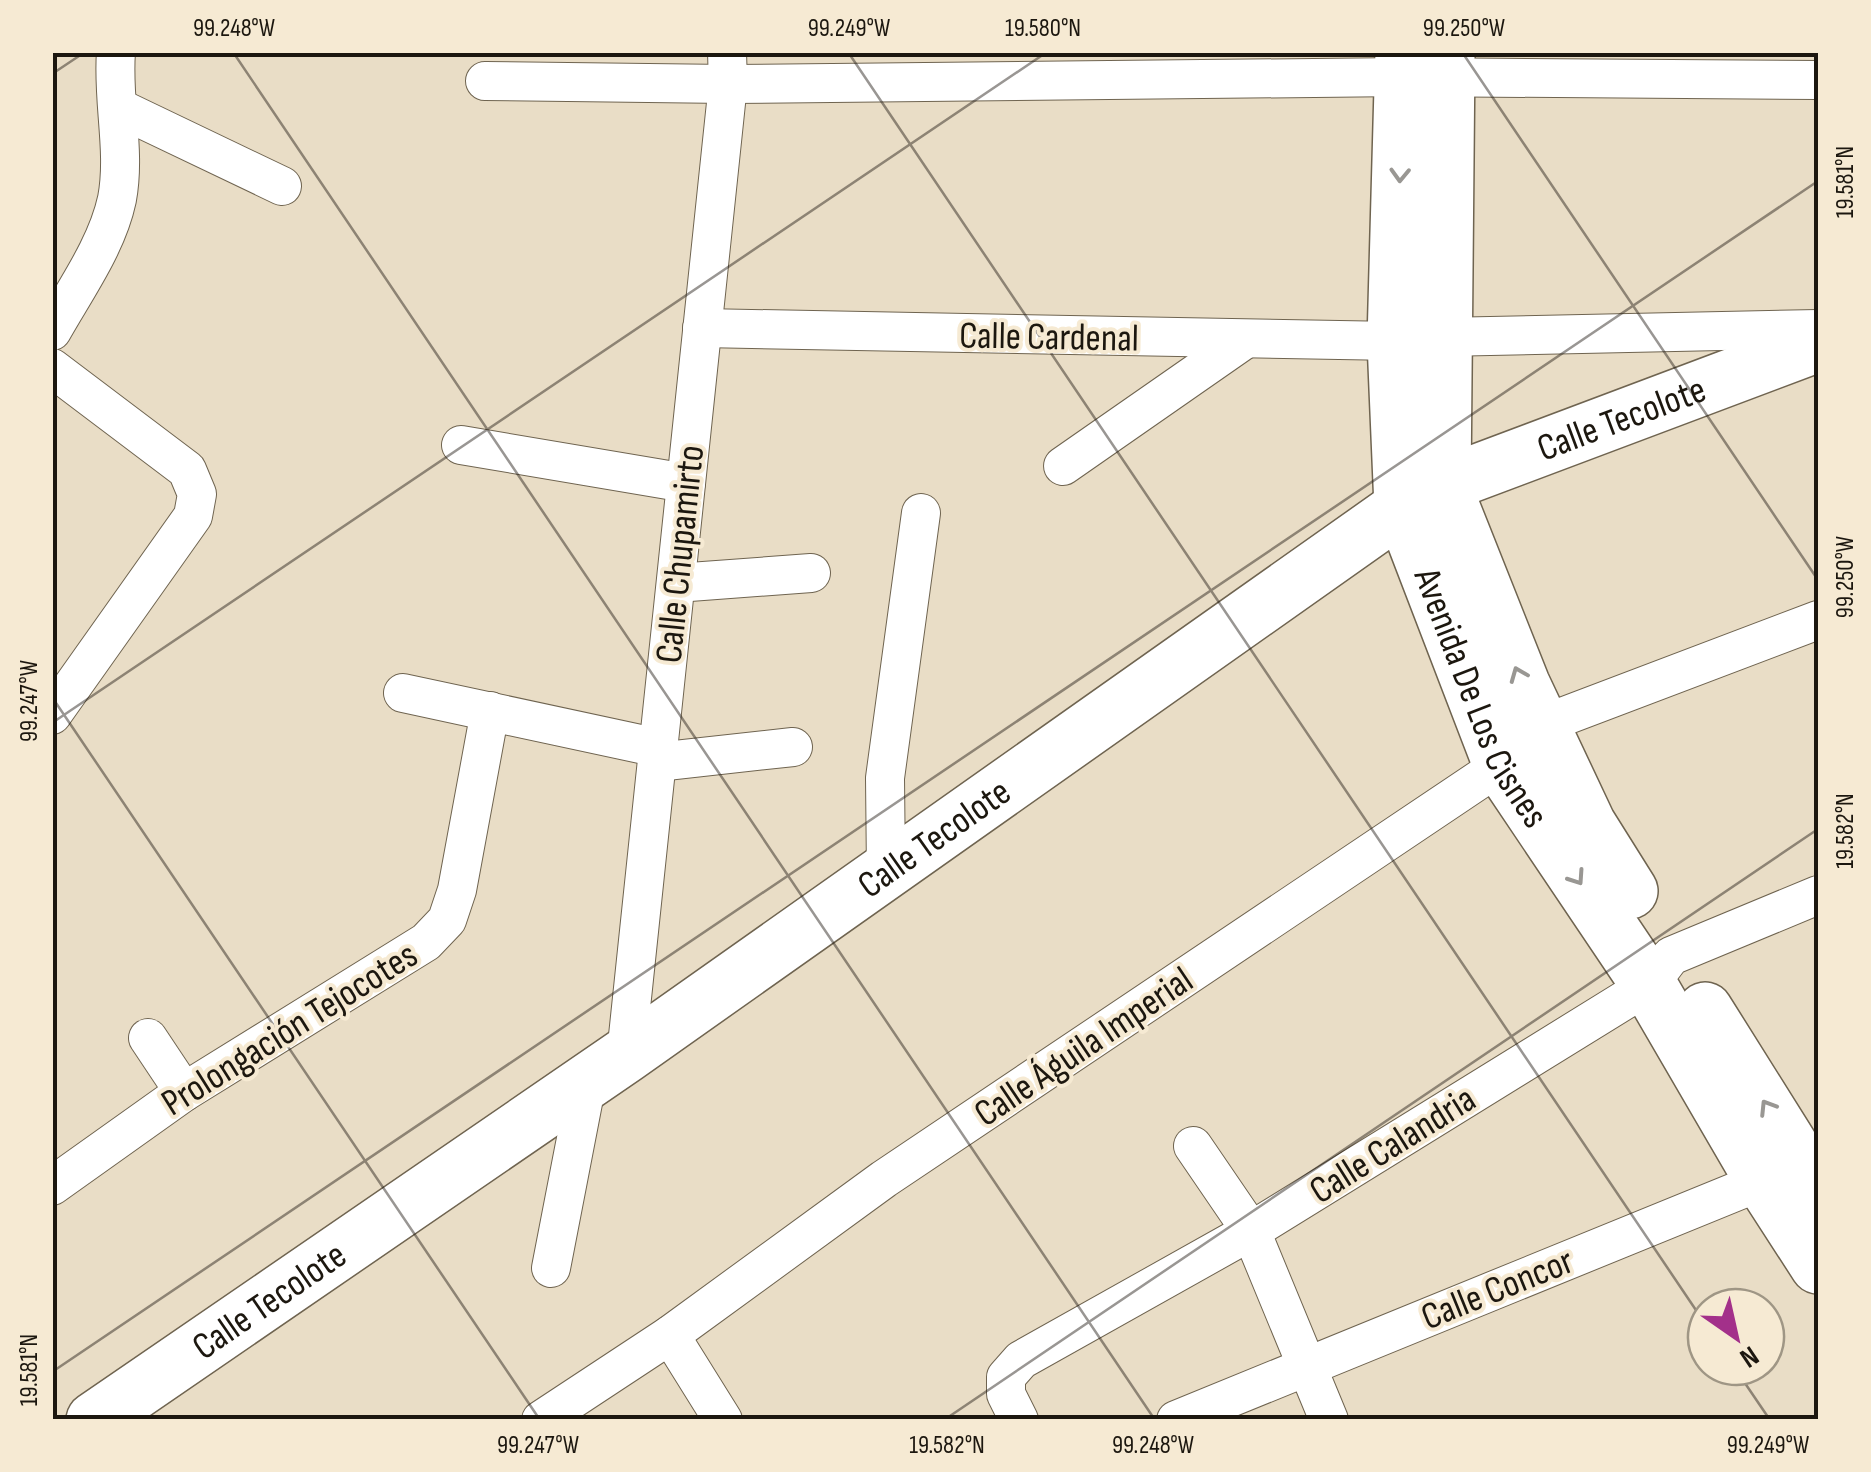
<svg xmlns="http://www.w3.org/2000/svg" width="1871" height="1472" font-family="'Sofia Sans Condensed',sans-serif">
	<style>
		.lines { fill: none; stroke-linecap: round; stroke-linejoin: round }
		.street-casing { stroke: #6f6450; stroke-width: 40 }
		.secondary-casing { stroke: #6f6450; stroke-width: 58 }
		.street { stroke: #fff; stroke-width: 38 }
		.secondary { stroke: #fff; stroke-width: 55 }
		.oneway { stroke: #999793 }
		.ticks { fill: none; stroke: #1c170f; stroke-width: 2.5; stroke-opacity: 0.45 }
		.labels { text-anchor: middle; stroke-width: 8; stroke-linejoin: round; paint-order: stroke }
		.street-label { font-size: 38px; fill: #1c170f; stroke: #f6ead3 }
		.neatline { fill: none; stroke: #1c170f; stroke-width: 4 }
		.ticks-label { font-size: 25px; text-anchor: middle; fill: #1c170f }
	</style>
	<rect width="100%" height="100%" fill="#e9ddc6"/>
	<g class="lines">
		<g class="street-casing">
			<g id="street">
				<path d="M 485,81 L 728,84 L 1403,77 L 1818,80"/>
				<path d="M 119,108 L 282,186"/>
				<path d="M 702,328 L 1395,341"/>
				<path d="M 52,331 C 75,290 107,246 117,199 C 126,151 112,100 116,52"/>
				<path d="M 1442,337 L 1818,329"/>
				<path d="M 52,368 L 187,470 L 197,494 L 193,516 L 52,715"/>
				<path d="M 461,445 L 686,483"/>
				<path d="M 1063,466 L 1244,340"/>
				<path d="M 676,583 L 811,573"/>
				<path d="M 403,693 L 659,748"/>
				<path d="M 1541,725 L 1818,620"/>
				<path d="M 657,762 L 793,747"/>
				<path d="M 886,873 L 885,778 L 921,513"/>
				<path d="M 148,1038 L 184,1092"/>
				<path d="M 626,1055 L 728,84 L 727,52"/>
				<path d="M 1193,1146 L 1251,1231 L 1329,1420"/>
				<path d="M 52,1186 L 184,1092 L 426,942 L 447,920 L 457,890 L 490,711"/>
				<path d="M 551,1268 L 587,1082"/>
				<path d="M 670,1335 L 723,1420"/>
				<path d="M 541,1420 L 670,1335 L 884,1179 L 1501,765"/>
				<path d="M 1019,1420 L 1006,1394 L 1006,1377 L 1021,1360 L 1251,1231 L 1649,985 L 1671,956 L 1818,895"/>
				<path d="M 1176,1420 L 1784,1172"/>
			</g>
		</g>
		<g class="secondary-casing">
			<g id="secondary">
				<path id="s1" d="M 1403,52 L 1395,341 L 1402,507 L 1501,765 L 1649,985 L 1763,1181 L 1818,1266"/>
				<path d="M 1447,52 L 1443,485 L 1522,684 L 1588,824 L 1630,891"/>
				<path d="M 1705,1010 L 1818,1190"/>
				<path id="s2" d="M 94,1420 L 626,1055 L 1402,507 L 1443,485 L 1818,344"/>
			</g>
		</g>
		<use href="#street" class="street"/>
		<use href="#secondary" class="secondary"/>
	</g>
	<defs><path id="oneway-chevron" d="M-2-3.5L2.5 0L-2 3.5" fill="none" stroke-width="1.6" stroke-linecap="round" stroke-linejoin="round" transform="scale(2.5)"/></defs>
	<g class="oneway">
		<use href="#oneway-chevron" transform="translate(1400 175) rotate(92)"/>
		<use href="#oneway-chevron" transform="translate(1518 674) rotate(-112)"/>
		<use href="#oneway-chevron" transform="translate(1577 878) rotate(56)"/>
		<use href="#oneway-chevron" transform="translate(1767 1107) rotate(-122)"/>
	</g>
	<path class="ticks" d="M 233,52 L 1155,1420M 848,52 L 1706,1325M 1462,52 L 1818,580M 52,74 L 85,52M 52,697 L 540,1420M 52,723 L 1047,52M 1734,1367 L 1770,1420M 52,1372 L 1818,181M 944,1420 L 1818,829"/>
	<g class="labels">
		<g class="street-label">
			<text transform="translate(1049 336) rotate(1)" y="13">Calle Cardenal</text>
			<text dy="13" stroke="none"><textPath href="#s2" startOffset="1832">Calle Tecolote</textPath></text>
			<text transform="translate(679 554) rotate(-84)" y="13">Calle Chupamirto</text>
			<text dy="13" stroke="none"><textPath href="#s1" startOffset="662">Avenida De Los Cisnes</textPath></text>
			<text dy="13" stroke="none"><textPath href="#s2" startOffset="1022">Calle Tecolote</textPath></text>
			<text transform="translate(289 1028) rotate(-32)" y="13">Prolongación Tejocotes</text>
			<text transform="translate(1083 1046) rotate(-34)" y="13">Calle Águila Imperial</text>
			<text transform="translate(1392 1144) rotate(-32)" y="13">Calle Calandria</text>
			<text transform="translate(1497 1288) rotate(-22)" y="13">Calle Concor</text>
			<text dy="13" stroke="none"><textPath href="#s2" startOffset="212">Calle Tecolote</textPath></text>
		</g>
	</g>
	<rect width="1871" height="1472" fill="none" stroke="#f6ead3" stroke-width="110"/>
	<g transform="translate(1736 1337) rotate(146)"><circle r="48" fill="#f6ead3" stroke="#9f9685" stroke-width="2.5"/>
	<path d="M0-8L18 38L0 25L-18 38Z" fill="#a3308a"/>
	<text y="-15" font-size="28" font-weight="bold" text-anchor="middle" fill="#1c170f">N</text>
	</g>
	<rect x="55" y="55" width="1761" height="1362" class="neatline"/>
	<g class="ticks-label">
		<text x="234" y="36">99.248°W</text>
		<text x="849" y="36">99.249°W</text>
		<text x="1043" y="36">19.580°N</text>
		<text x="1464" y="36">99.250°W</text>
		<text transform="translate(1844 182) rotate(-90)" y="9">19.581°N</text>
		<text transform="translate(1844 577) rotate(-90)" y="9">99.250°W</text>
		<text transform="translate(28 701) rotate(-90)" y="9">99.247°W</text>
		<text transform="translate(1844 831) rotate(-90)" y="9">19.582°N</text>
		<text transform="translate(28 1370) rotate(-90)" y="9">19.581°N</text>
		<text x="538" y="1453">99.247°W</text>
		<text x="947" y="1453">19.582°N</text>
		<text x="1153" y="1453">99.248°W</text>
		<text x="1768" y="1453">99.249°W</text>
	</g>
</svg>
